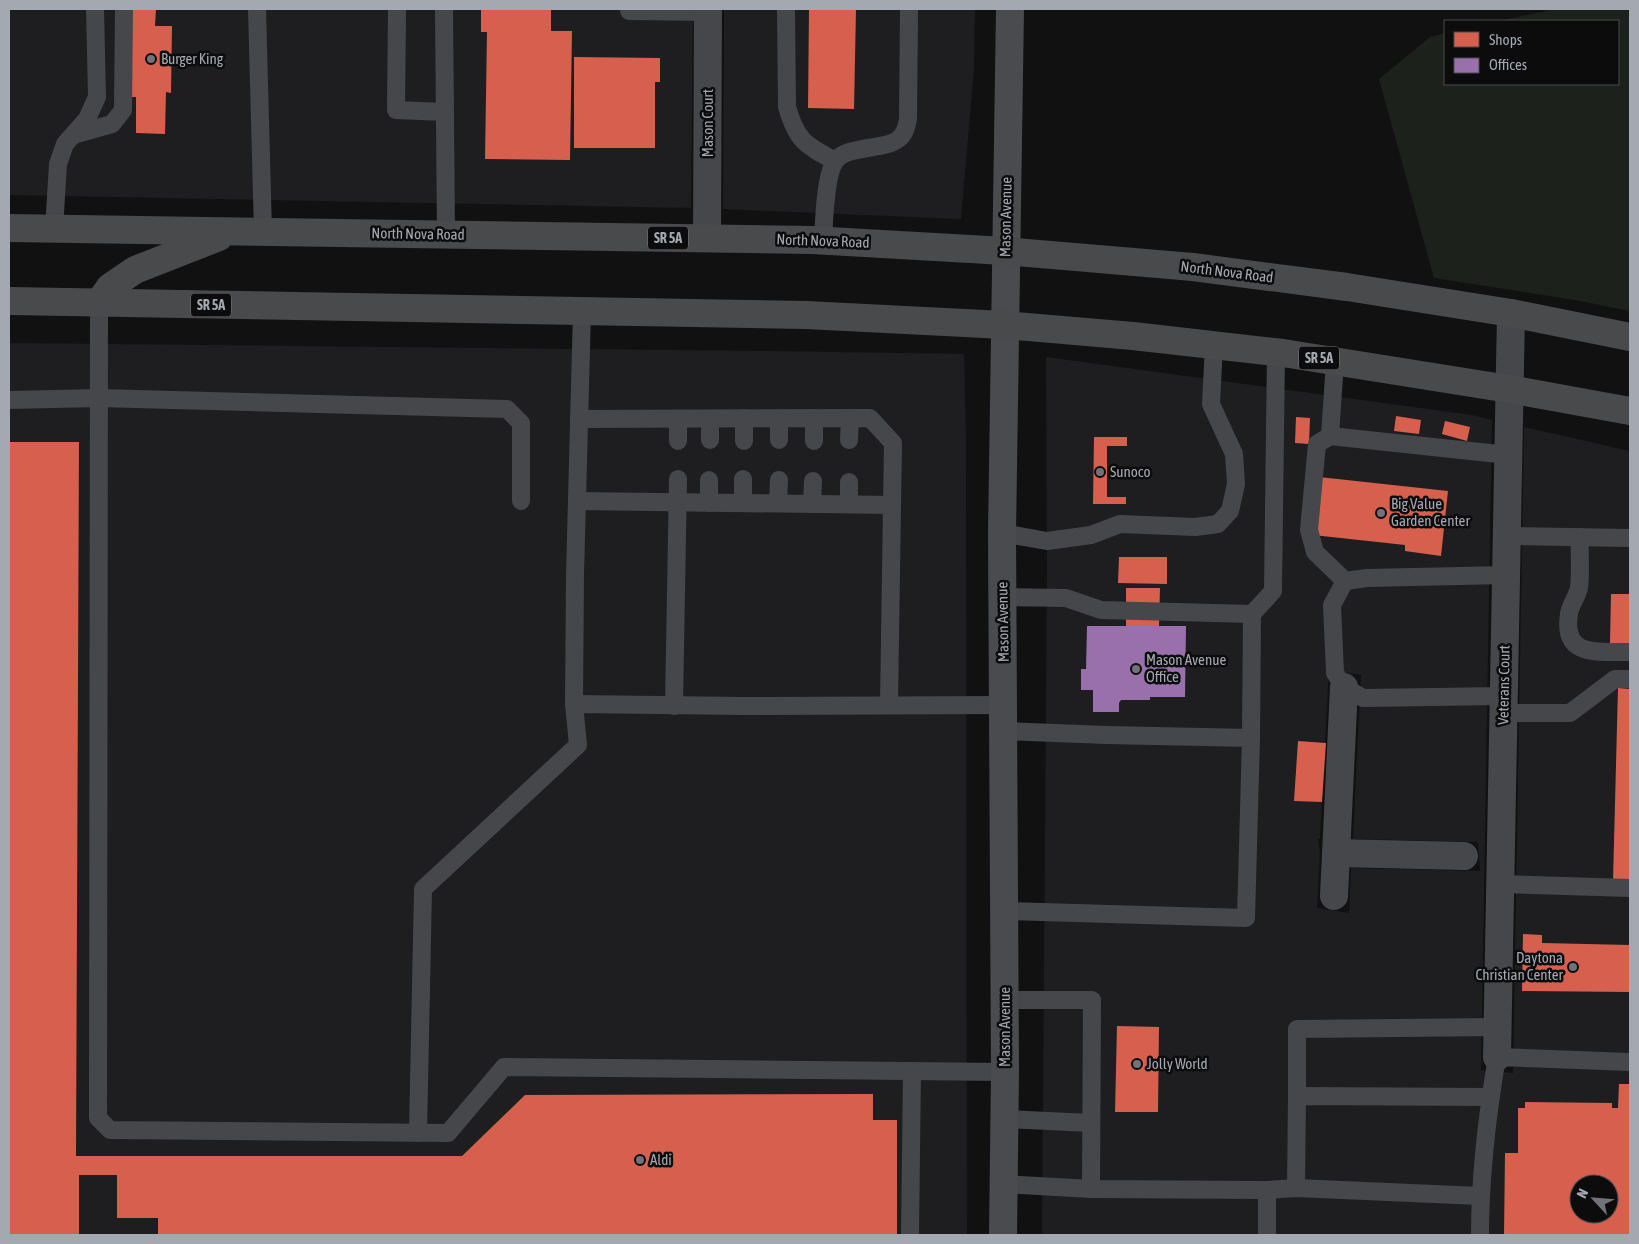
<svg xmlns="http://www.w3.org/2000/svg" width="1639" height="1244" font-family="'Asap Condensed',sans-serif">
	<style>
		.built { fill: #1e1e20; fill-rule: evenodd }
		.green { fill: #1c211c }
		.shops { fill: #d6604d; fill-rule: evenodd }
		.offices { fill: #9970ab }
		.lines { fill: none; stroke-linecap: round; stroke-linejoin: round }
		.service { stroke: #46474a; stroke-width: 18 }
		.minor { stroke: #46474a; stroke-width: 28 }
		.secondary { stroke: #4a4b4e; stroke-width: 28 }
		.primary { stroke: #494a4c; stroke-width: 28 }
		.poi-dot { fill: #717379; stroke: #0c0c0d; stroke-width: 2 }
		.labels { text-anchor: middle; stroke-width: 5; stroke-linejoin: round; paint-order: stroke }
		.shield { fill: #0c0c0d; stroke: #767980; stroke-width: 1 }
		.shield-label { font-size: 14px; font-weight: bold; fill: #a4a8b1 }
		.poi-label { font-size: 15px; fill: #a4a8b1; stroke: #0c0c0d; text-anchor: start }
		.street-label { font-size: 15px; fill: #a4a8b1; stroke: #0c0c0d }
	</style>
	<rect width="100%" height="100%" fill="#111112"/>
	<g class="built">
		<path d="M 9,9 L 693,9 L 691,208 L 9,195 Z"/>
		<path d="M 724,9 L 975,9 L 974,68 L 961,219 L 723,209 Z"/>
		<path d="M 9,343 L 772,351 L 964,354 L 966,439 L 967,1235 L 9,1235 Z"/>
		<path d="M 1046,357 L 1472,415 L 1492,420 L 1481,1070 L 1513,1073 L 1524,427 L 1630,451 L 1630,1235 L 1042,1235 L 1047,569 ZM 1329,670 L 1361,675 L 1353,839 L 1478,842 L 1480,871 L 1351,868 L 1349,913 L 1317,908 L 1320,852 L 1318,839 L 1320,838 ZM 1579,1184 L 1609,1184 L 1609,1214 L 1579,1214 Z"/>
	</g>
	<path class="green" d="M 1555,9 L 1630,9 L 1630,311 L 1575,300 L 1434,278 L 1379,79 L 1430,37 L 1445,33 L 1445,84 L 1618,84 L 1618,21 L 1499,21 Z"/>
	<g class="shops">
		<path d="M 131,9 L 156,9 L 155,26 L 172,26 L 171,93 L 166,92 L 165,134 L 136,133 L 136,97 L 130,97 Z"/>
		<path d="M 481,9 L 551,9 L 551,31 L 572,31 L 570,160 L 485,159 L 487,32 L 481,32 Z"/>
		<path d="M 809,9 L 856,9 L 854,109 L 808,108 Z"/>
		<path d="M 574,57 L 660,58 L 660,82 L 655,82 L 655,148 L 574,148 Z"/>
		<path d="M 1396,416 L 1421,420 L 1419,434 L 1394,431 Z"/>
		<path d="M 1296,417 L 1310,418 L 1309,444 L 1295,443 Z"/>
		<path d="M 1445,421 L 1470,427 L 1467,441 L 1442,434 Z"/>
		<path d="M 1094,437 L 1127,437 L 1127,446 L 1107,446 L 1107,497 L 1126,497 L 1126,504 L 1093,504 Z"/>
		<path d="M 9,442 L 79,442 L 76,1156 L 462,1156 L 525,1095 L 873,1094 L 873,1120 L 897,1120 L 897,1235 L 158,1235 L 158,1218 L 117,1218 L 117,1175 L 79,1175 L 79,1235 L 9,1235 Z"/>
		<path d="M 1319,477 L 1448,491 L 1441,556 L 1405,551 L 1405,545 L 1313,535 Z"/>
		<path d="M 1119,557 L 1167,557 L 1167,584 L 1118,583 Z"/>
		<path d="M 1126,588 L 1160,588 L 1159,626 L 1126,626 Z"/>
		<path d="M 1611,594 L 1630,594 L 1630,643 L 1610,643 Z"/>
		<path d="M 1618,688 L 1630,689 L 1630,881 L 1613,881 Z"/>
		<path d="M 1298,741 L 1326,743 L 1322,802 L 1294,801 Z"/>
		<path d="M 1523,934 L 1542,935 L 1542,943 L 1630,945 L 1630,992 L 1522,991 Z"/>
		<path d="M 1117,1026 L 1159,1027 L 1158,1112 L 1115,1112 Z"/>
		<path d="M 1619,1084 L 1630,1084 L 1630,1235 L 1504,1235 L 1505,1153 L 1518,1153 L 1518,1108 L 1525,1108 L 1525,1102 L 1612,1103 L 1612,1108 L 1618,1108 ZM 1579,1184 L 1609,1184 L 1609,1214 L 1579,1214 Z"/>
	</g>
	<path class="offices" d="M 1087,626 L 1186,626 L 1185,697 L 1150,697 L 1150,700 L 1121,700 L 1119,703 L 1119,712 L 1093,712 L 1093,690 L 1081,690 L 1081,669 L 1086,669 Z"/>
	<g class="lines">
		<g class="service">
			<path d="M 257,9 L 263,232"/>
			<path d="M 397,9 L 396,110 L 445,112"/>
			<path d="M 444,9 L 446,234"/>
			<path d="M 629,9 L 629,11 L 708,12"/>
			<path d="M 786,9 L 787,107 C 797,141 805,145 835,161"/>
			<path d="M 73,135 L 112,124 L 123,110 L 124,9"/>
			<path d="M 54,229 L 58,164 L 65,144 L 87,119 L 97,97 L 95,9"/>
			<path d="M 823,241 C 824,223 825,173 836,160 C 851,143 893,152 903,134 C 906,130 907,124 908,119 L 909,9"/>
			<path d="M 99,303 L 98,1118 L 110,1130 L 448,1133 L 504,1067 L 1005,1072"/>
			<path d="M 9,400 L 99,398 L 507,409 L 521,423 L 521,501"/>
			<path d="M 579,419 L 870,418 L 893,443 L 892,505"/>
			<path d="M 678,419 L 678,441"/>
			<path d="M 1330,436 L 1335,361"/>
			<path d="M 710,440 L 710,419"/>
			<path d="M 779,440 L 779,418"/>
			<path d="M 849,440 L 850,418"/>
			<path d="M 744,441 L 744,418"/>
			<path d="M 814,441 L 814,418"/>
			<path d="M 849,482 L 849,504"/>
			<path d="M 577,501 L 892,505 L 889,705"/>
			<path d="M 709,503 L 709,480"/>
			<path d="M 743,503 L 743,479"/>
			<path d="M 778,503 L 779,480"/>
			<path d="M 812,504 L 813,481"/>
			<path d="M 1002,533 L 1047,541 L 1091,535 L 1120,524 L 1195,527 L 1218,524 L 1230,511 L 1236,484 L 1234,454 L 1211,404 L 1214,345"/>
			<path d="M 1506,536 L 1630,538"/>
			<path d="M 1580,537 C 1579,553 1581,572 1579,588 C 1577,597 1570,605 1569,614 C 1562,659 1599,651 1630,652"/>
			<path d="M 1345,581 L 1315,552 L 1309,530 L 1317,444 L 1330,436 L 1508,455"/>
			<path d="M 1002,597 L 1066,598 L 1101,610 L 1252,614"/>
			<path d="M 1503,696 L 1363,698 L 1344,687 L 1335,673 L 1332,605 L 1345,581 L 1367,578 L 1506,575"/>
			<path d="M 574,704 L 575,575 L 582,311"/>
			<path d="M 674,706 L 678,479"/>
			<path d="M 1503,713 L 1570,713 L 1615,679 L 1630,679"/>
			<path d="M 1003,731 L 1107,735 L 1251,738 L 1246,918 L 1004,911"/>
			<path d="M 1251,738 L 1252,614 L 1273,591 L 1276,352"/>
			<path d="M 1500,884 L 1630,888"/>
			<path d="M 1005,1000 L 1092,1000 L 1091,1189"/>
			<path d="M 1297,1096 L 1297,1029 L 1498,1027"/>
			<path d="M 1005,1119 L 1091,1123"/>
			<path d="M 418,1133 L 423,889 L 578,745 L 574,704 L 745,706 L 1003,705"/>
			<path d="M 1004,1184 L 1091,1189 L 1267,1190 L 1296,1188 L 1480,1196"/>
			<path d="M 1296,1188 L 1297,1096 L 1490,1097"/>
			<path d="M 1267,1190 L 1267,1235"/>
			<path d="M 910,1235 L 912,1071"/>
			<path d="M 1480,1235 C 1480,1176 1487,1116 1497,1057 L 1630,1062"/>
		</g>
		<g class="minor">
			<path d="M 707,238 L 708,9"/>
			<path d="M 1336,853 L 1464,856"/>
			<path d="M 1334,896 L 1344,687"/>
			<path d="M 1497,1057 L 1511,313"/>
		</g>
		<path class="secondary" d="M 1003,1235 L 1005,1072 L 1002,533 L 1010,9"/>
		<g class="primary">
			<path d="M 9,228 L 812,240 L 1005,251 L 1193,267 L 1347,287 L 1511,313 L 1630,337"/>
			<path d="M 9,301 L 806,315 L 1004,325 L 1133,336 L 1283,353 L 1509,389 L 1630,411"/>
			<path d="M 99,303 L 110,287 L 135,270 L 219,237"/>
		</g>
	</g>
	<g class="poi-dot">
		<circle cx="151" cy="59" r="5"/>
		<circle cx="1100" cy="472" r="5"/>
		<circle cx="1381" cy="513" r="5"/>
		<circle cx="1136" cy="669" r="5"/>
		<circle cx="1573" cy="967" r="5"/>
		<circle cx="1137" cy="1064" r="5"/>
		<circle cx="640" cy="1160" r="5"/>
	</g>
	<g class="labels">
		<g class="shield">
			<rect x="648" y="226.5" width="40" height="23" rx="4"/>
			<rect x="191" y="293.5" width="40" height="23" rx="4"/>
			<rect x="1299" y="346.5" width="40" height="23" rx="4"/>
		</g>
		<g class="shield-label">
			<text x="668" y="243">SR 5A</text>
			<text x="211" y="310">SR 5A</text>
			<text x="1319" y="363">SR 5A</text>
		</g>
		<g class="poi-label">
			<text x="161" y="64">Burger King</text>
			<text x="1110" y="477">Sunoco</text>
			<text x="1391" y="509">Big Value<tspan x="1391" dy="17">Garden Center</tspan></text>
			<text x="1146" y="665">Mason Avenue<tspan x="1146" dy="17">Office</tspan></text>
			<text x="1563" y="963" text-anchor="end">Daytona<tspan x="1563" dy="17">Christian Center</tspan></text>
			<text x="1147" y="1069">Jolly World</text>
			<text x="650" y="1165">Aldi</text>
		</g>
		<g class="street-label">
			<text transform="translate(708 123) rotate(-90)" y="5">Mason Court</text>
			<text transform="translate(1006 217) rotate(-89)" y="5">Mason Avenue</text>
			<text transform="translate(418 234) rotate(1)" y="5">North Nova Road</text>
			<text transform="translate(823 241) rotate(2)" y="5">North Nova Road</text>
			<text transform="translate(1227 272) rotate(7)" y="5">North Nova Road</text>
			<text transform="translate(1003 622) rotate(-91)" y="5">Mason Avenue</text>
			<text transform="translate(1504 685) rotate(-89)" y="5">Veterans Court</text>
			<text transform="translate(1005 1027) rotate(-90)" y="5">Mason Avenue</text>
		</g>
	</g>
	<rect width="1639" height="1244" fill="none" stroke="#a4a8b1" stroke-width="20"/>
	<rect x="1444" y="20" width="175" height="65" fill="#0c0c0d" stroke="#494a4f"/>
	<rect x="1454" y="32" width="25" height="15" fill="#d6604d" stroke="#494a4f"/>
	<text x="1489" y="45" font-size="15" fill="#a4a8b1">Shops</text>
	<rect x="1454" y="58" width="25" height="15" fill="#9970ab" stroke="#494a4f"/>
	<text x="1489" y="70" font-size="15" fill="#a4a8b1">Offices</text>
	<g transform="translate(1594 1199) rotate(296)"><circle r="24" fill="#0c0c0d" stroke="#494a4f"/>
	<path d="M0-4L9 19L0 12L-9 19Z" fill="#717379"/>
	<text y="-8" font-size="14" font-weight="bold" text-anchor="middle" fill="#a4a8b1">N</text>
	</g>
</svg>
